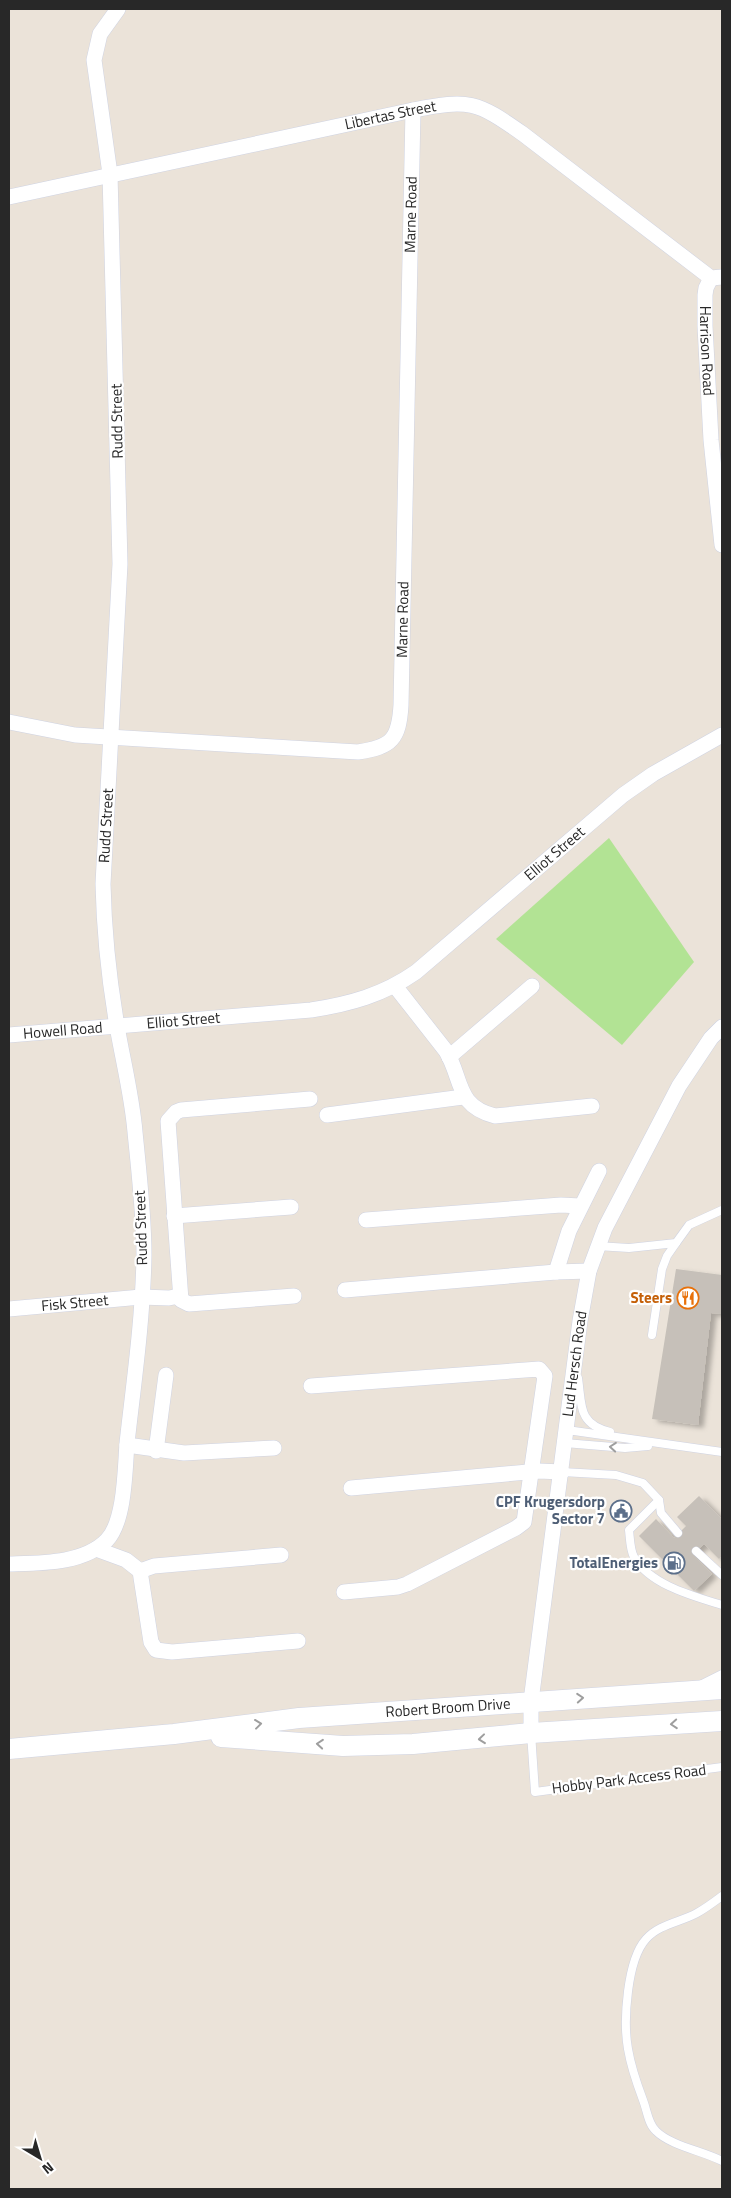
<svg xmlns="http://www.w3.org/2000/svg" width="731" height="2198" font-family="'Titillium Web',sans-serif">
	<style>
		.green { fill: #b2e394 }
		.building { fill: #c6c0b9; filter: url(#shadow) }
		.lines { fill: none; stroke-linecap: round; stroke-linejoin: round }
		.lane-casing { stroke: #cfd3e2; stroke-width: 9 }
		.street-casing { stroke: #cfd3e2; stroke-width: 16 }
		.secondary-casing { stroke: #cfd3e2; stroke-width: 21 }
		.lane { stroke: #fff; stroke-width: 8 }
		.street { stroke: #fff; stroke-width: 15 }
		.secondary { stroke: #fff; stroke-width: 20 }
		.oneway { stroke: #9e9e9e }
		.labels { text-anchor: middle; stroke-width: 4.5; stroke-linejoin: round; paint-order: stroke }
		.street-label { font-size: 15px; fill: #282828; stroke: #fff }
		.food-label { font-size: 15px; font-weight: bold; fill: #c56008; stroke: #fff; text-anchor: end }
		.service-label { font-size: 15px; font-weight: bold; fill: #4e5e75; stroke: #fff; text-anchor: end }
	</style>
	<defs>
		<filter id="shadow"><feDropShadow dx="5.5" dy="3" stdDeviation="2.5" flood-color="#0004"/></filter>
	</defs>
	<rect width="100%" height="100%" fill="#ebe3d9"/>
	<path class="green" d="M 609,838 L 694,962 L 622,1045 L 496,939 Z"/>
	<g class="building">
		<path d="M 676,1269 L 722,1275 L 722,1314 L 711,1313 L 698,1425 L 652,1419 Z"/>
		<path d="M 699,1496 L 722,1519 L 722,1556 L 719,1559 L 704,1544 L 693,1555 L 712,1574 L 694,1591 L 639,1536 L 656,1519 L 674,1538 L 686,1526 L 677,1517 Z"/>
	</g>
	<g class="lines">
		<g class="lane-casing">
			<g id="lane">
				<path d="M 597,1246 L 629,1248 L 676,1243 L 689,1225 L 722,1210"/>
				<path d="M 652,1335 L 662,1269 L 667,1256 L 676,1243"/>
				<path d="M 578,1378 C 582,1406 578,1424 610,1432"/>
				<path d="M 567,1430 L 722,1452"/>
				<path d="M 565,1443 L 625,1448 L 648,1446"/>
				<path d="M 562,1472 L 616,1475 L 643,1483 L 659,1500 L 661,1513 L 678,1533"/>
				<path d="M 659,1500 L 629,1530 C 630,1538 630,1550 634,1557 C 650,1585 693,1596 722,1605"/>
				<path d="M 696,1551 L 722,1575"/>
				<path d="M 700,1685 L 722,1674"/>
				<path d="M 531,1733 L 535,1792 L 722,1767"/>
				<path d="M 722,1896 C 714,1902 706,1908 697,1913 C 681,1922 659,1924 646,1939 C 627,1960 623,2021 628,2049 C 631,2067 637,2084 643,2100 C 647,2110 648,2124 656,2131 C 671,2146 703,2151 722,2161"/>
			</g>
		</g>
		<g class="street-casing">
			<g id="street">
				<path id="s1" d="M 9,197 L 413,110 C 470,99 476,101 523,134 L 711,278 L 722,277"/>
				<path id="s2" d="M 711,278 L 706,288 L 705,295 L 705,326 L 711,440 L 722,545"/>
				<path id="s3" d="M 9,722 L 75,735 L 358,752 C 392,747 399,739 401,705 L 413,110"/>
				<path d="M 395,986 L 446,1051 C 463,1079 455,1106 495,1116 L 592,1106"/>
				<path id="s4" d="M 9,1035 L 311,1010 C 350,1004 383,995 416,972 L 623,795 L 653,774 L 722,735"/>
				<path d="M 449,1057 L 532,986"/>
				<path d="M 327,1115 L 463,1097"/>
				<path d="M 174,1216 L 291,1207"/>
				<path d="M 366,1220 L 561,1205 L 580,1206"/>
				<path d="M 556,1272 L 569,1231 L 599,1171"/>
				<path d="M 345,1290 L 556,1272 L 589,1271"/>
				<path d="M 294,1296 L 189,1304 L 181,1300 L 168,1121 L 176,1112 L 181,1110 L 310,1099"/>
				<path id="s5" d="M 9,1309 L 141,1297 L 169,1298 L 179,1296"/>
				<path d="M 311,1386 L 539,1369 L 545,1376 L 524,1522 L 516,1528 L 407,1584 L 398,1587 L 344,1592"/>
				<path d="M 127,1445 L 184,1453 L 274,1448"/>
				<path d="M 156,1451 L 166,1375"/>
				<path d="M 351,1488 L 539,1471 L 562,1472"/>
				<path d="M 96,1549 L 126,1560 L 140,1571 L 151,1642 L 156,1650 L 172,1652 L 298,1641"/>
				<path id="s6" d="M 9,1564 C 40,1563 84,1564 107,1540 C 125,1521 125,1469 127,1443 C 134,1381 143,1318 144,1255 C 144,1214 139,1173 135,1132 C 132,1096 123,1061 117,1026 C 109,979 104,931 103,884 L 120,564 L 110,174 L 94,60 L 100,34 L 118,9"/>
				<path d="M 140,1571 L 154,1566 L 281,1555"/>
				<path id="s7" d="M 531,1733 L 531,1701 L 580,1321 L 589,1271 L 605,1228 L 679,1086 L 711,1038 L 722,1027"/>
			</g>
		</g>
		<g class="secondary-casing">
			<g id="secondary">
				<path d="M 221,1737 L 343,1746 L 413,1744 L 531,1733 L 722,1721"/>
				<path id="s8" d="M 9,1749 L 174,1734 L 299,1718 L 722,1689"/>
			</g>
		</g>
		<use href="#lane" class="lane"/>
		<use href="#street" class="street"/>
		<use href="#secondary" class="secondary"/>
	</g>
	<defs><path id="oneway-chevron" d="M-2-3.5L2.5 0L-2 3.5" fill="none" stroke-width="1.6" stroke-linecap="round" stroke-linejoin="round" transform="scale(1.25)"/></defs>
	<g class="oneway">
		<use href="#oneway-chevron" transform="translate(613 1447) rotate(-175)"/>
		<use href="#oneway-chevron" transform="translate(580 1698) rotate(-4)"/>
		<use href="#oneway-chevron" transform="translate(258 1724) rotate(-7)"/>
		<use href="#oneway-chevron" transform="translate(674 1724) rotate(176)"/>
		<use href="#oneway-chevron" transform="translate(482 1739) rotate(174)"/>
		<use href="#oneway-chevron" transform="translate(320 1744) rotate(-175)"/>
	</g>
	<defs>
		<g id="restaurant-ring" transform="scale(1.125)"><circle r="9.5" fill="#fff" stroke="#e8710a" stroke-width="1.5"/><path d="M-5-6h1v4h1v-4h1v4h1v-4h1v5L-1.5 .5V6h-2V.5L-5-1ZM5-6V6H3V1.5H1.5Q1.5-4 5-6Z" fill="#e8710a"/></g>
		<g id="civic-ring" transform="scale(1.125)"><circle r="9.5" fill="#fff" stroke="#5c6f8a" stroke-width="1.5"/><path d="M-.6-6.5H3V-4.5H.6V-3L4-1V1h2V6H-6V1h2V-1L-.6-3ZM-1.2 2.5V6h2.4V2.5Z" fill="#5c6f8a"/></g>
		<g id="fuel-ring" transform="scale(1.125)"><circle r="9.5" fill="#fff" stroke="#5c6f8a" stroke-width="1.5"/><path d="M-5.5-6h7V0h2V4h1.3V-2.5L3-4.5l.8-.8L6-3V5H2.5V1h-1V6h-7ZM-4.2-4.7v3.2H.2V-4.7Z" fill="#5c6f8a"/></g>
	</defs>
	<g fill-rule="evenodd">
		<use href="#restaurant-ring" x="688" y="1298"/>
		<use href="#civic-ring" x="621" y="1511"/>
		<use href="#fuel-ring" x="674" y="1563"/>
	</g>
	<g class="labels">
		<g class="street-label">
			<text dy="5" stroke="none"><textPath href="#s1" startOffset="390">Libertas Street</textPath></text>
			<text dy="5" stroke="none"><textPath href="#s3" startOffset="914">Marne Road</textPath></text>
			<text dy="5" stroke="none"><textPath href="#s2" startOffset="74">Harrison Road</textPath></text>
			<text transform="translate(117 421) rotate(-91)" y="5">Rudd Street</text>
			<text dy="5" stroke="none"><textPath href="#s3" startOffset="509">Marne Road</textPath></text>
			<text dy="5" stroke="none"><textPath href="#s6" startOffset="825">Rudd Street</textPath></text>
			<text dy="5" stroke="none"><textPath href="#s4" startOffset="598">Elliot Street</textPath></text>
			<text dy="5" stroke="none"><textPath href="#s4" startOffset="175">Elliot Street</textPath></text>
			<text dy="5" stroke="none"><textPath href="#s4" startOffset="54">Howell Road</textPath></text>
			<text transform="translate(141 1228) rotate(-92)" y="5">Rudd Street</text>
			<text dy="5" stroke="none"><textPath href="#s5" startOffset="66">Fisk Street</textPath></text>
			<text dy="5" stroke="none"><textPath href="#s7" startOffset="372">Lud Hersch Road</textPath></text>
			<text dy="5" stroke="none"><textPath href="#s8" startOffset="441">Robert Broom Drive</textPath></text>
			<text transform="translate(629 1779) rotate(-7)" y="5">Hobby Park Access Road</text>
		</g>
		<g class="food-label">
			<text x="672" y="1303">Steers</text>
		</g>
		<g class="service-label">
			<text x="605" y="1507">CPF Krugersdorp<tspan x="605" dy="17">Sector 7</tspan></text>
			<text x="658" y="1568">TotalEnergies</text>
		</g>
	</g>
	<rect width="731" height="2198" fill="none" stroke="#282828" stroke-width="20"/>
	<g transform="translate(40 2158) rotate(142)" stroke="#ffffff" stroke-width="4" paint-order="stroke">
	<path d="M0-4L9 19L0 12L-9 19Z" fill="#282828"/>
	<text y="-8" font-size="14" font-weight="bold" text-anchor="middle" fill="#282828">N</text>
	</g>
</svg>
